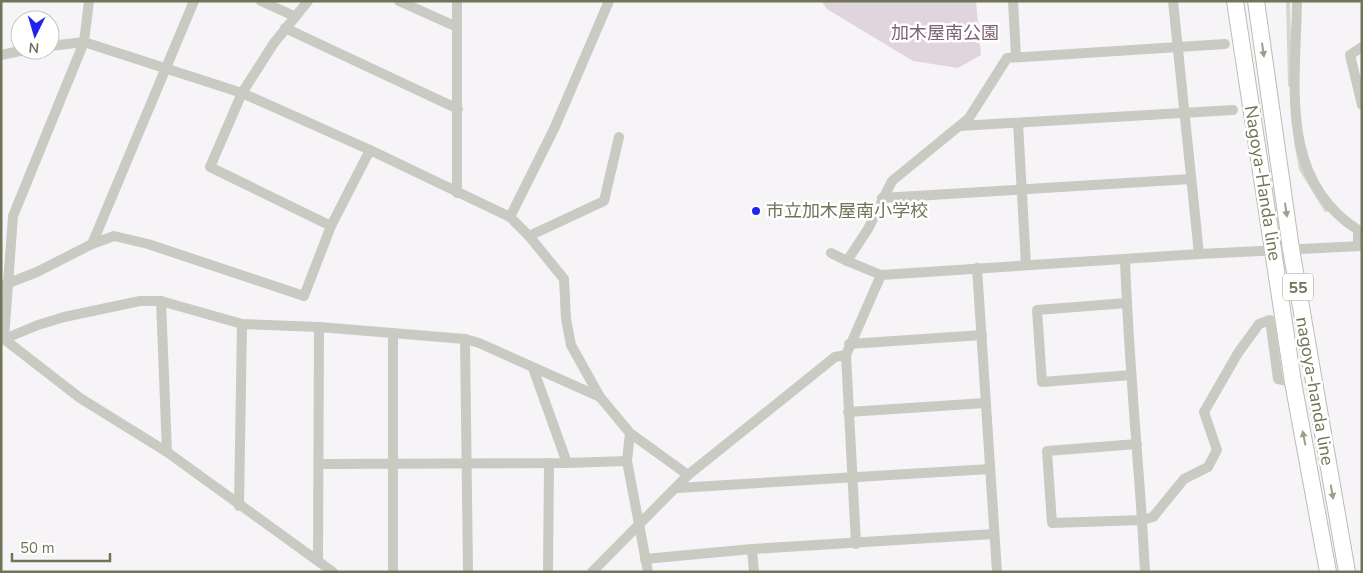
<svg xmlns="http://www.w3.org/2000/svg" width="1363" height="573" font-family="'Nunito Sans','Noto Sans JP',sans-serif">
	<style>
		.green { fill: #e0d5dc }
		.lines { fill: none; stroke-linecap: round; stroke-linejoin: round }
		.stream { stroke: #d6d7ca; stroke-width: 4 }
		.primary-casing { stroke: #bbbdb3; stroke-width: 18 }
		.street { stroke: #c9cbc2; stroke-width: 10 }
		.primary { stroke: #fff; stroke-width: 16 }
		.oneway { fill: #9b9e8a }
		.poi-dot { fill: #1f23ed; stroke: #fff; stroke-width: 2 }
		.labels { text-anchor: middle; stroke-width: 5; stroke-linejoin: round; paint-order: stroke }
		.shield { fill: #fff; stroke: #9b9e8a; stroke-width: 1 }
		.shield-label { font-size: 16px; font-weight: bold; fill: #707558 }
		.park-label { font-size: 18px; fill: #7e6470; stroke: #fff }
		.street-label { font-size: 18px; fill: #707558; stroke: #fff }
		.poi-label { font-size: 18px; fill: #707558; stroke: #fff; text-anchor: start }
	</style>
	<rect width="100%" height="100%" fill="#f7f4f8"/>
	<path class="green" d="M 821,1 L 976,1 L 981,55 L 958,68 L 913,61 L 827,9 Z"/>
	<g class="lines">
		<g class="stream">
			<path d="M 1288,1 L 1290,85"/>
			<path d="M 1296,142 L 1301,169 L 1326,210"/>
		</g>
		<g class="primary-casing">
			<g id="primary">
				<path d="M 1235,1 L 1293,382 L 1328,572"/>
				<path d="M 1256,1 L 1291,249 L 1347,572"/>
			</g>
		</g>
		<g class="street">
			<path d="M 261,1 L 294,16"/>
			<path d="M 308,1 L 274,43 L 242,93 L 210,167 L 331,226"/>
			<path d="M 399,1 L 457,27"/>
			<path d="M 1013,1 L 1016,57"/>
			<path d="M 1173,1 L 1199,254"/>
			<path d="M 1297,1 C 1296,83 1278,179 1358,230 L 1358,246"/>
			<path d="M 285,28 L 458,109"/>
			<path d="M 1225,44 L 1007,58 L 969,118 L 892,181 L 868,229 L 847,261 L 881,275 L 1199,254 L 1362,246"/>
			<path d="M 50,46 L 84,42 L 242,93 L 370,150 L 510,217 L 529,236 L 564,279 L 566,319 L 571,345 L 600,397 L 630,433 L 627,461 L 648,572"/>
			<path d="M 1362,47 L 1350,55 L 1362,105"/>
			<path d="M 1,55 L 25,50"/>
			<path d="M 1018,123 L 1026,265"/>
			<path d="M 960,126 L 1233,110"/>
			<path d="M 457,193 L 457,1"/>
			<path d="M 882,198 L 1191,179"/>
			<path d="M 510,217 L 554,129 L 609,1"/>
			<path d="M 529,236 L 604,201 L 619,137"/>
			<path d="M 92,244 L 194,1"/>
			<path d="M 831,253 L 847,261"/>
			<path d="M 1125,259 C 1128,346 1136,433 1142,520 L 1052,523 L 1047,451 L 1137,444"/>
			<path d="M 977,268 L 997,572"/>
			<path d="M 1,286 L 37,272 L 92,244 L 114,236 L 148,244 L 304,296 L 331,226 L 370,150"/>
			<path d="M 161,301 L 167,452"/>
			<path d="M 1127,303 L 1037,310 L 1042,382 L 1131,375"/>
			<path d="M 393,333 L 393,572"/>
			<path d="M 4,339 L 38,325 L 64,317 L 140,301 L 161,301 L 242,324 L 319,327 L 465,339 L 479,343 L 600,397"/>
			<path d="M 4,339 L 80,398 L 167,452 L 333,572"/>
			<path d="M 4,339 L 13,216 L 84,42 L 89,1"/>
			<path d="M 465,339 L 468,572"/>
			<path d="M 849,344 L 982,335"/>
			<path d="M 846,355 L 856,544"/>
			<path d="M 533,368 L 567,463"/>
			<path d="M 848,412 L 985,403"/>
			<path d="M 630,433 L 688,475"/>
			<path d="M 320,464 L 567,463 L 627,461"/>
			<path d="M 677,488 L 990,469"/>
			<path d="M 239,506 L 242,324"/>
			<path d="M 752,549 L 754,572"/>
			<path d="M 645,559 L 752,549 L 994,534"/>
			<path d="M 318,561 L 319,327"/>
			<path d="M 548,572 L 549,463"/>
			<path d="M 592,572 L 688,475 L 835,357 L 846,355 L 881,275"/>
			<path d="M 1145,572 L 1142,520 L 1153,517 L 1184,479 L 1208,467 L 1217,450 L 1204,412 L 1238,353 L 1259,324 L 1270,320 L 1278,379 L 1293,382"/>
		</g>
		<use href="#primary" class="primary"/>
	</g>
	<defs><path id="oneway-solid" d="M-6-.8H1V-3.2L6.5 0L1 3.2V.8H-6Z" transform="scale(1.25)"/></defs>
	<g class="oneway">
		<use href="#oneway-solid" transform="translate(1263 50) rotate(82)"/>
		<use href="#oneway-solid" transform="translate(1286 210) rotate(82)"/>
		<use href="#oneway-solid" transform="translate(1304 438) rotate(-101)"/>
		<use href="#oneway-solid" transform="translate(1332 492) rotate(80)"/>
	</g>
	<circle class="poi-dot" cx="756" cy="211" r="5"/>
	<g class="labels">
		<rect class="shield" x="1283" y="273.5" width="30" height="27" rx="4"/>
		<g class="shield-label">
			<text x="1298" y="293">55</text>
		</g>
		<g class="park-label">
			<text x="945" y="39">加木屋南公園</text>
		</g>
		<g class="street-label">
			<text transform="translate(1263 183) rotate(81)" y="6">Nagoya-Handa line</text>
			<text transform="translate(1315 391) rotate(80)" y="6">nagoya-handa line</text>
		</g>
		<g class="poi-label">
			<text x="766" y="217">市立加木屋南小学校</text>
		</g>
	</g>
	<rect width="1363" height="573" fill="none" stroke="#707558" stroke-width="5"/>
	<g transform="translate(35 35) rotate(185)"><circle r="24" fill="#ffffff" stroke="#c6c8bc"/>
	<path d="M0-4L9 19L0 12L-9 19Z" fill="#1f23ed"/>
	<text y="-8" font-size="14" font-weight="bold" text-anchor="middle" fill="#707558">N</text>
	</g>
	<path d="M12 553v8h98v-8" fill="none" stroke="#707558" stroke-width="2.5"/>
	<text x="20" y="553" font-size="15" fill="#707558" stroke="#ffffff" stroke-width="4" paint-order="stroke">50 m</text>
</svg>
